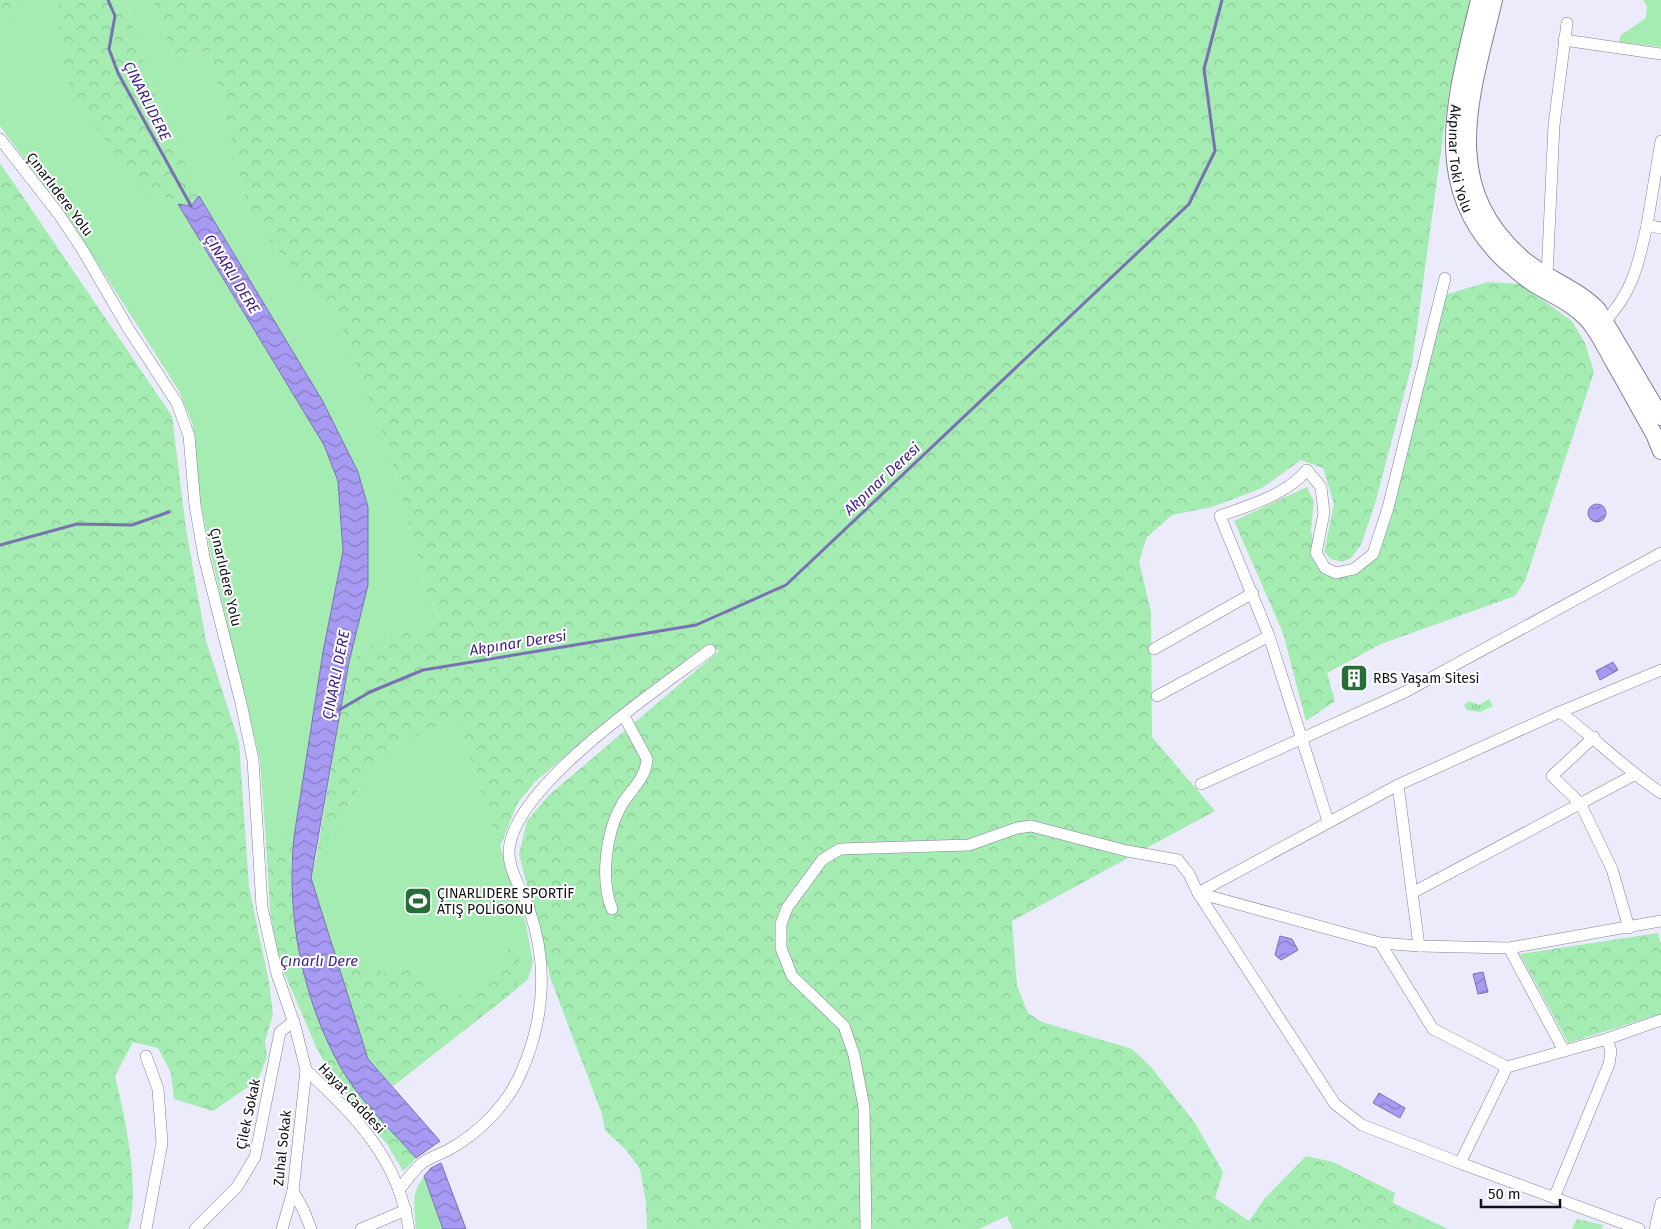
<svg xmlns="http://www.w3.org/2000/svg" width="1661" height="1229" font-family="'Fira Sans',sans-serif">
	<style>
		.green { fill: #a4ecb1 }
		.forest { fill: url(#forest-crowns) }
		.park { fill: url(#park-tufts) }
		.water { fill: url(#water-waves); stroke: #7a71b2 }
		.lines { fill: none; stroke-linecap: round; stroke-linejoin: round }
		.stream { stroke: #7a71b2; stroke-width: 3 }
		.minor-casing { stroke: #828098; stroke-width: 12 }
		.secondary-casing { stroke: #828098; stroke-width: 18 }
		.minor { stroke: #fff; stroke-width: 11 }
		.secondary { stroke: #fff; stroke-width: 16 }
		.labels { text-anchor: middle; stroke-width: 4; stroke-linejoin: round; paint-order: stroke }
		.street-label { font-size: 14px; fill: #111019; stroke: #fff }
		.poi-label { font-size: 14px; fill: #111019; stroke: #fff; text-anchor: start }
		.water-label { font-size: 15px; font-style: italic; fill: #3e1e85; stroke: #fff }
	</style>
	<defs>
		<pattern id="forest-crowns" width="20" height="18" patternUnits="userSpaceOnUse" patternTransform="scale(1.25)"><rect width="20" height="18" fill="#a4ecb1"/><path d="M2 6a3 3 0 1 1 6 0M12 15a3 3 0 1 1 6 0" fill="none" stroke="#8cc998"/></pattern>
		<pattern id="park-tufts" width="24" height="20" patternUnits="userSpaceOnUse" patternTransform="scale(1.25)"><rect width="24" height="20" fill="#a4ecb1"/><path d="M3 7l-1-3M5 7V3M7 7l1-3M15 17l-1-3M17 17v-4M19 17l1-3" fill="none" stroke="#8cc998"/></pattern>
		<pattern id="water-waves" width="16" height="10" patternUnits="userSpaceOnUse" patternTransform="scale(1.25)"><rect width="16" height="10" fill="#a79af3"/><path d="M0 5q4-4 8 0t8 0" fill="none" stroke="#877cc4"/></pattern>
	</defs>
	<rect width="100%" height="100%" fill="#ecebfb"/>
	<g class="green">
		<path d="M 31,0 L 59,0 L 59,30 L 143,190 L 166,197 L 178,204 L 324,445 L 338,481 L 343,551 L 323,652 L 294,837 L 266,843 L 260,761 L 210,551 L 198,488 L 193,425 L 179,391 L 79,234 L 0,126 L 0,24 Z"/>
		<path d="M 125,0 L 153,0 L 173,57 L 209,50 L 250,216 L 342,329 L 391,456 L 426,590 L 440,619 L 431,629 L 394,630 L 349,662 L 368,585 L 358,472 L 322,400 L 199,196 L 150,81 Z"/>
		<path d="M 1643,0 L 1661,0 L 1661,47 L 1619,42 L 1621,35 L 1646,18 L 1647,6 Z"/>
		<path d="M 457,716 L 526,924 L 533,963 L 528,979 L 524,983 L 393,1086 L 368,1059 L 311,878 L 316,858 L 363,782 L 388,749 Z"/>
		<path d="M 431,1168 L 452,1229 L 416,1229 C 414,1200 410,1191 431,1168 Z"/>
	</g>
	<g class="forest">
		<path d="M 0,0 L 31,0 L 0,24 Z"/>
		<path d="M 59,0 L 125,0 L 150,81 L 199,196 L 191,206 L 178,204 L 166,197 L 143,190 L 77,103 L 64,69 L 59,30 Z"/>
		<path d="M 153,0 L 1470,0 L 1449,92 L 1412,364 L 1375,504 L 1361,545 L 1351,558 L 1342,562 L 1331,559 L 1324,552 L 1334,504 L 1323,468 L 1301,460 L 1262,488 L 1212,507 L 1172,515 L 1147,537 L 1139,561 L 1151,612 L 1152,737 L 1215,811 L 1012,921 L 1017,986 L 1028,1013 L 1042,1022 L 1132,1049 L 1151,1067 L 1195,1123 L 1223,1172 L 1215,1198 L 1249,1221 L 1265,1198 L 1306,1156 L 1333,1162 L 1395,1193 L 1393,1203 L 1448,1229 L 1013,1229 L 1007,1216 L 979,1229 L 647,1229 L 646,1203 L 640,1169 L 626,1150 L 605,1130 L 602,1114 L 551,980 L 519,854 L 527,821 L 549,795 L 720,650 L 703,650 L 577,746 L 535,782 L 517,804 L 500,847 L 457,717 L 388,749 L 363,782 L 316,858 L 349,662 L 395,629 L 431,629 L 440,618 L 426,590 L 391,456 L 342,329 L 250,216 L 209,50 L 173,57 Z"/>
		<path d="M 0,163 L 172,416 L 186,529 L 206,641 L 239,742 L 249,887 L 269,982 L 273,1015 L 265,1041 L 267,1057 L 258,1080 L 213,1111 L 174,1099 L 171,1073 L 158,1048 L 133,1042 L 115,1076 C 125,1118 141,1187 128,1229 L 0,1229 Z"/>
		<path d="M 1488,282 L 1520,284 L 1572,321 L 1585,343 L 1594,372 L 1525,581 L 1515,596 L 1381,644 L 1327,673 L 1335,701 L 1306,721 L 1283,633 L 1234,521 L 1307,487 L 1314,501 L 1311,531 L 1316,553 L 1336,573 L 1373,554 L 1441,296 Z"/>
		<path d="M 294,837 L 291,865 L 294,920 L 319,1019 L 341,1068 L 358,1092 L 416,1158 L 403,1171 L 387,1144 L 357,1110 L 329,1071 L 317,1049 L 277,956 L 270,910 L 266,843 Z"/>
		<path d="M 1658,933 L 1661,944 L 1661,1014 L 1568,1043 L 1520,954 Z"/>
		<path d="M 509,945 L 514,945 L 520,950 L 517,989 L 393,1086 L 368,1059 L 334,950 L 360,961 L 390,976 L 416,967 L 432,981 L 441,1003 L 500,977 Z"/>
		<path d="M 1577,1219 L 1603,1225 L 1602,1229 L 1572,1229 Z"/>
	</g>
	<path class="park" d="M 1489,699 L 1493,706 L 1480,712 L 1467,710 L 1464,705 L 1469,701 L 1479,705 Z"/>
	<g class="water">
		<path d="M 199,196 L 322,400 L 358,472 L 368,507 L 368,585 L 349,662 L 311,878 L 368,1059 L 440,1141 L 416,1158 C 391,1130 360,1101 341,1068 C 302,999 286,914 294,837 L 323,652 L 343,551 L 338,481 L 324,445 L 178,204 L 191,206 Z"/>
		<circle cx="1597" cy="513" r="9"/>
		<path d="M 1613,662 L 1618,670 L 1600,680 L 1596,671 Z"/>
		<path d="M 1280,936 L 1292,939 L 1298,950 L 1281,960 L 1275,955 Z"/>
		<path d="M 1483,972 L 1488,992 L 1478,994 L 1473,974 Z"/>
		<path d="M 1379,1093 L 1405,1108 L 1400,1118 L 1373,1103 Z"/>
		<path d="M 441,1163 L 466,1229 L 443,1229 L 424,1176 L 431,1168 Z"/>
	</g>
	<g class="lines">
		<g class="stream">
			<path d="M 108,0 L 115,16 L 109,49 L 118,73 L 191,206"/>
			<path d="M 0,545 L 77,524 L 132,525 L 169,512"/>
			<path d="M 339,710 L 370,692 L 423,670 L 696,625 L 786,585 L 1189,204 L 1215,151 L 1204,69 L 1222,0"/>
		</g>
		<g class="minor-casing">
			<g id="minor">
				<path d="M 1564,40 L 1661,54"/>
				<path d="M 0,139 L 58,213 L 82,249 L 128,328 L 177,403 L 189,436 L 195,505 L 204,557 L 241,703 L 253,760 L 262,907 L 277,974 L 295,1026 L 306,1070 L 293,1191 L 282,1229"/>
				<path d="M 1661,141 L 1647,225 L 1661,228"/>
				<path d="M 1547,276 L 1554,125 L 1567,23"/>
				<path d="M 1601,326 C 1632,294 1638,267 1647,225"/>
				<path d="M 1154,649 L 1253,593"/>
				<path d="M 1661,670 L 1560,712 C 1595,738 1625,769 1661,793"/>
				<path d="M 1157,696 L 1269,636"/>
				<path d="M 1594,737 L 1552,776 L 1580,803 L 1612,869 L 1629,928"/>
				<path d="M 1201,784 L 1405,692 L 1661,553"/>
				<path d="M 1398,785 L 1419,946"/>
				<path d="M 1328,821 L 1269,636 L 1220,516 C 1250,505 1286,495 1307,470 L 1321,487 L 1324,513 L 1316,553 L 1325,568 L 1336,573 L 1354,569 L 1373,554 L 1388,508 L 1445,278"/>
				<path d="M 1198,893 L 1380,943 L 1419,946 L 1509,948 L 1661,921"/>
				<path d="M 1198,893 L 1398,785 L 1560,712"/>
				<path d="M 1412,893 L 1634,775"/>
				<path d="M 612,909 C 600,880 606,833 621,806 C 630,790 646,779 647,759 L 624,716"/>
				<path d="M 1509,948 L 1564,1051 L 1607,1039 L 1611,1051 L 1609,1064 L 1554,1198"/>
				<path d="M 1607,1039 L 1661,1020"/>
				<path d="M 1507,1067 L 1564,1051"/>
				<path d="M 306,1070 C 356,1117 398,1158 409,1229"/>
				<path d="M 1460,1163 L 1639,1229"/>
				<path d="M 399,1190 C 406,1181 413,1171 421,1164 C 430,1157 439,1155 448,1150 C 478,1134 506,1106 520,1075 C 544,1022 549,965 529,909 C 523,892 509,871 509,853 C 509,788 660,688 710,650"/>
				<path d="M 293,1191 L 304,1211 L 311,1229"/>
				<path d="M 146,1229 L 162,1143 L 158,1089 L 146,1056"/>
				<path d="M 195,1229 L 237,1187 L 255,1157 L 280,1032 L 294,1021"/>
				<path d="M 361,1229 L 406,1210"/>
				<path d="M 866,1229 L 864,1107 L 854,1055 L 844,1026 L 792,976 L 781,948 L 781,924 L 787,908 L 822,860 L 840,849 L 969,845 L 1017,828 L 1031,826 L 1127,851 L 1178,860 L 1189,874 L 1198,893 L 1335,1104 L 1362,1125 L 1460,1163 L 1507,1067 L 1433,1029 L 1380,943"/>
				<path d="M 1655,1229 L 1661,1203"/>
			</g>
		</g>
		<g class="secondary-casing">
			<g id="secondary">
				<path id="s1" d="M 1479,0 C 1458,91 1425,185 1504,260 C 1513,268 1523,277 1534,284 C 1552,295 1572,303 1587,319 C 1598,331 1605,347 1613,361 C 1627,385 1640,410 1654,434 L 1661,451"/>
				<path d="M 1494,0 C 1472,94 1437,185 1523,259 C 1546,279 1576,287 1598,310 L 1661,417"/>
			</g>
		</g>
		<use href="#minor" class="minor"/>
		<use href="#secondary" class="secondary"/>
	</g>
	<defs>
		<g id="building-square" transform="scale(1.4375)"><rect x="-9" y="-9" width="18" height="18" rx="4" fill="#266d39" stroke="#fff"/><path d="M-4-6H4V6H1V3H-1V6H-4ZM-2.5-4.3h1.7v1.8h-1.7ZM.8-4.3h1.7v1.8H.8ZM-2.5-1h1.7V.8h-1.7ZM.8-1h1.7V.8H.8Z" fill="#fff"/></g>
		<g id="stadium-square" transform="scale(1.4375)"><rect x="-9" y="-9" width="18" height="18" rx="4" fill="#266d39" stroke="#fff"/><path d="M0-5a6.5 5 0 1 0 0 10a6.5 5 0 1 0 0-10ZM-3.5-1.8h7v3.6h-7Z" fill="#fff"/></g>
	</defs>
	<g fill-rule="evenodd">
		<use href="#building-square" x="1354" y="678"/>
		<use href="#stadium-square" x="418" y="901"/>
	</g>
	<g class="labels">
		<g class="street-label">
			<text dy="5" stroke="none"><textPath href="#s1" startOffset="162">Akpınar Toki Yolu</textPath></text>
			<text transform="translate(60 194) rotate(53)" y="5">Çınarlıdere Yolu</text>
			<text transform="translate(226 577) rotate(77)" y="5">Çınarlıdere Yolu</text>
			<text transform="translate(352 1098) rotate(47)" y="5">Hayat Caddesi</text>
			<text transform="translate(248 1114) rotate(-78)" y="5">Çilek Sokak</text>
			<text transform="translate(282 1148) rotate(-84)" y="5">Zuhal Sokak</text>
		</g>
		<g class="poi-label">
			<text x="1373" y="683">RBS Yaşam Sitesi</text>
			<text x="437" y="898">ÇINARLIDERE SPORTİF<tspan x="437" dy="16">ATIŞ POLİGONU</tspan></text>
		</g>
		<g class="water-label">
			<text transform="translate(147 101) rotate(63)" y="5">ÇINARLIDERE</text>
			<text transform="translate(232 274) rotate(58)" y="5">ÇINARLI DERE</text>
			<text transform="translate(882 479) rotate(-43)" y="5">Akpınar Deresi</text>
			<text transform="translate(518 643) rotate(-9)" y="5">Akpınar Deresi</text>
			<text transform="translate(336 675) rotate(-79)" y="5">ÇINARLI DERE</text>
			<text x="319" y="966">Çınarlı Dere</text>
		</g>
	</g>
	<path d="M1481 1199v8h79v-8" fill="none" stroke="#111019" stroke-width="2.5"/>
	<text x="1488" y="1199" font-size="15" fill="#111019" stroke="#ffffff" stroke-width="4" paint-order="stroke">50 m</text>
</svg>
